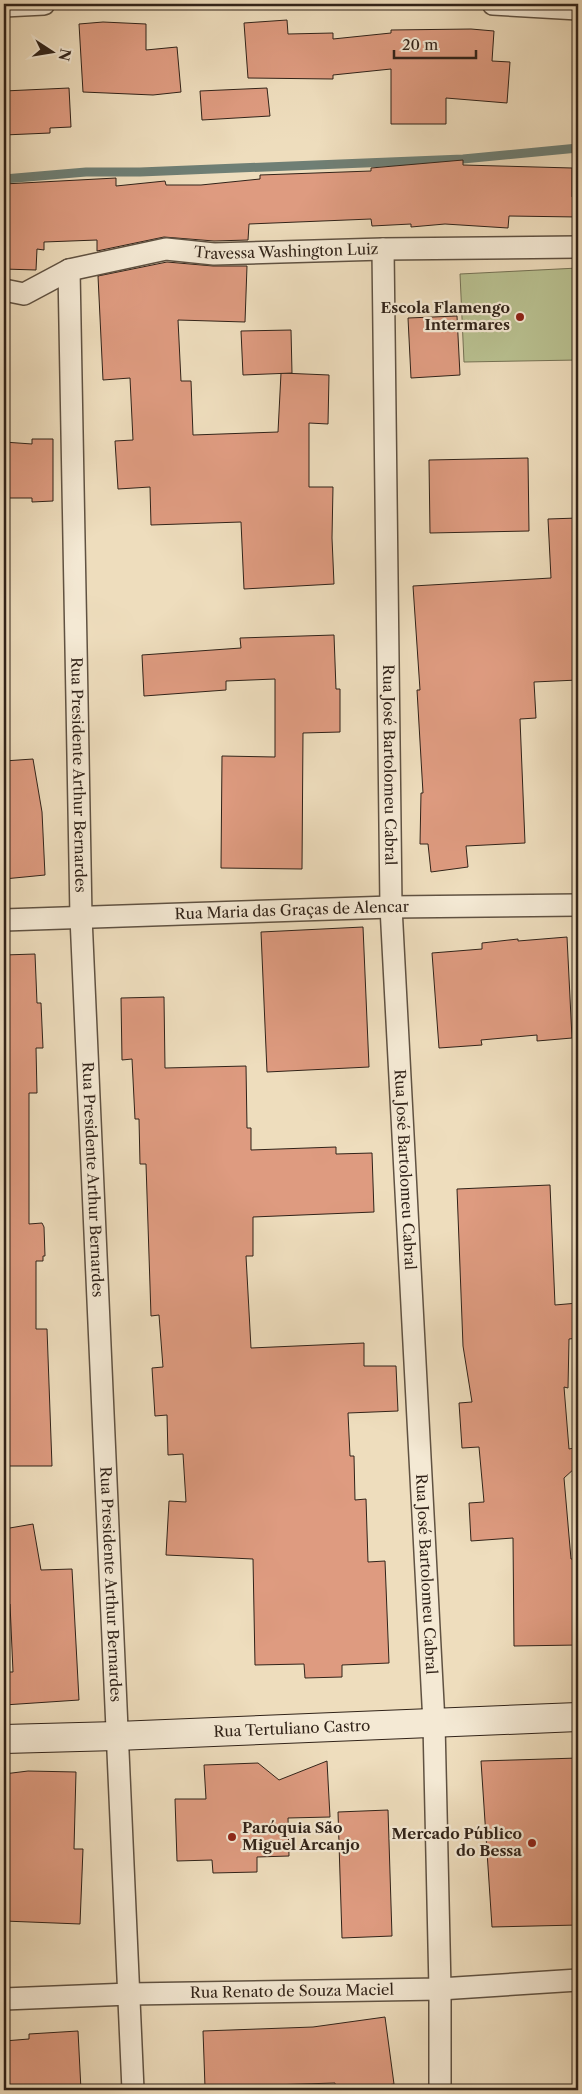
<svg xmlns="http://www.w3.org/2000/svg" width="582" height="2094" font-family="'Libre Caslon Text',serif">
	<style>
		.green { fill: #b9c191; stroke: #757255 }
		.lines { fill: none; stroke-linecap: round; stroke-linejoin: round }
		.stream { stroke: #6f7f75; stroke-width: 9 }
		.building { fill: #de9b80; stroke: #312319 }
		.street-casing { stroke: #605242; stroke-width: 24 }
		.secondary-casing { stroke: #312319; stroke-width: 30 }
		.street { stroke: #f4e9d4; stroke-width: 21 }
		.secondary { stroke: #f4e9d4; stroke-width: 28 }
		.poi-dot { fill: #8f2418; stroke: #f4e9d4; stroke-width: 2 }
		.labels { text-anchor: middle; stroke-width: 4.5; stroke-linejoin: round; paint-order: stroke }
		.street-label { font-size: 15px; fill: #312319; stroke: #f4e9d4 }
		.poi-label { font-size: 15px; font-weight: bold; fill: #312319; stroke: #f4e9d4; text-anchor: end }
	</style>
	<rect width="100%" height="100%" fill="#eeddbd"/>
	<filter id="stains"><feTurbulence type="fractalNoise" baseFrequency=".004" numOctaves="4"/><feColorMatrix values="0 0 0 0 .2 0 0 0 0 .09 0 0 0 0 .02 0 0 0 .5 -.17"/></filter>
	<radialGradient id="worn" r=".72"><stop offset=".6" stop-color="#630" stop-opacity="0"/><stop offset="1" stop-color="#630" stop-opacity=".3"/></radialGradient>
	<path class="green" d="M 578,268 L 578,360 L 464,362 L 460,274 Z"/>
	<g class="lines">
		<path class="stream" d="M 4,179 L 86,172 L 140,172 L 463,159 L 578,148"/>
	</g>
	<g class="building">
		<path d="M 287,20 L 288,34 L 333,33 L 333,39 L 391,33 L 391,30 L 471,29 L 494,31 L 492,61 L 510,62 L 507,103 L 446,98 L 446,124 L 391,124 L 391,69 L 333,75 L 333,79 L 248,78 L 244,23 Z"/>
		<path d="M 103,22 L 146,24 L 146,50 L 177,47 L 181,92 L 153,95 L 83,92 L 79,24 Z"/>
		<path d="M 69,88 L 71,127 L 50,128 L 50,133 L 4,135 L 4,91 Z"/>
		<path d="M 267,88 L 270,116 L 202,120 L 200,91 Z"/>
		<path d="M 463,160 L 463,165 L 572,168 L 572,197 L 578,201 L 578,217 L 509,216 L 508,228 L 445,224 L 411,227 L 411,224 L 372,226 L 371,219 L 249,224 L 248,240 L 214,241 L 164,237 L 97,251 L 97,240 L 44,242 L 44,250 L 37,249 L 36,270 L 4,269 L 4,184 L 116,178 L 116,186 L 165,181 L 166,185 L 201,185 L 260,179 L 260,175 L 371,171 L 371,168 Z"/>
		<path d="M 167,262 L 213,266 L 247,266 L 245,322 L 178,320 L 181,381 L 191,381 L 193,435 L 278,432 L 281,373 L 329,375 L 328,424 L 309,423 L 309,487 L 333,487 L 332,538 L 334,584 L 244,589 L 241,522 L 151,525 L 150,487 L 118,489 L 115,441 L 133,440 L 130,378 L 103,380 L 98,276 Z"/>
		<path d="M 457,316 L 460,375 L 411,378 L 408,318 Z"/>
		<path d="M 291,330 L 292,373 L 243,375 L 241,331 Z"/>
		<path d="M 32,439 L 53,439 L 53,501 L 32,502 L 32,498 L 4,498 L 4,442 L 32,444 Z"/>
		<path d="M 528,458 L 529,531 L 430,533 L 429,460 Z"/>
		<path d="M 578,518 L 578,680 L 534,682 L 536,718 L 520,719 L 525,843 L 466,846 L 468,867 L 431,872 L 428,844 L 420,844 L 421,793 L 423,793 L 417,690 L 420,690 L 413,586 L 551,578 L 548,519 Z"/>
		<path d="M 334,635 L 336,689 L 340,689 L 340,732 L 303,733 L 302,869 L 221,868 L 222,756 L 275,757 L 275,679 L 226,681 L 226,690 L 144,696 L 142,655 L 241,648 L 240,638 Z"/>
		<path d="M 33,759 L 42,812 L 45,875 L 4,879 L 4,761 Z"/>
		<path d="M 363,927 L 369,1067 L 267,1072 L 261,932 Z"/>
		<path d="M 567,937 L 572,1038 L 537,1041 L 537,1035 L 481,1040 L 482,1045 L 439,1048 L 432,953 L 482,949 L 482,943 L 518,939 L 518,941 Z"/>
		<path d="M 35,954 L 37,1003 L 41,1003 L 43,1048 L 36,1048 L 37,1093 L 29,1093 L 29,1224 L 42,1223 L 44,1227 L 45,1256 L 43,1256 L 43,1261 L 36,1261 L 36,1329 L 47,1329 L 52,1466 L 4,1466 L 4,1059 L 6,1059 L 4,955 Z"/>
		<path d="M 164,997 L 165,1068 L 246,1066 L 247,1128 L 251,1128 L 251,1150 L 336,1147 L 336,1154 L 372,1153 L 374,1212 L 253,1217 L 253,1256 L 246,1256 L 251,1348 L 364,1343 L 364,1366 L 396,1366 L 398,1411 L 348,1413 L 350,1456 L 354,1456 L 355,1500 L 366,1499 L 368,1562 L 385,1561 L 389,1663 L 342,1665 L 342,1677 L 305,1678 L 304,1664 L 255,1665 L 253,1559 L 166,1555 L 169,1501 L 186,1502 L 183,1454 L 168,1455 L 167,1415 L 155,1416 L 152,1368 L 163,1367 L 159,1315 L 151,1316 L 146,1164 L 140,1164 L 139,1119 L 135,1119 L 132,1059 L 122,1060 L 121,998 Z"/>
		<path d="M 550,1185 L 555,1305 L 578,1303 L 578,1338 L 569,1339 L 568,1388 L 564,1387 L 569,1449 L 574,1448 L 575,1468 L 564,1478 L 571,1559 L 578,1559 L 578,1645 L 514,1646 L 513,1538 L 471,1541 L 469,1503 L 484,1502 L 479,1447 L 462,1448 L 459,1403 L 472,1402 L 463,1346 L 457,1189 Z"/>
		<path d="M 33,1524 L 41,1570 L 72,1569 L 79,1700 L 4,1705 L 4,1672 L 13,1672 L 10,1604 L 4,1604 L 4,1529 Z"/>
		<path d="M 578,1758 L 578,1925 L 492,1927 L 481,1761 Z"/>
		<path d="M 327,1761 L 330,1817 L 288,1818 L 289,1856 L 257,1857 L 257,1872 L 213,1873 L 212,1860 L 177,1861 L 175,1799 L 206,1799 L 204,1765 L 258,1763 L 279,1780 Z"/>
		<path d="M 28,1771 L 76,1772 L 74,1849 L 83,1849 L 80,1924 L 4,1921 L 4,1774 Z"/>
		<path d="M 388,1810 L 392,1936 L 342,1938 L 338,1812 Z"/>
		<path d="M 385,2017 L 394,2084 L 352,2090 L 336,2090 L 335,2083 L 205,2087 L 203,2031 L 313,2027 Z"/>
		<path d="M 78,2031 L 81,2090 L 4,2090 L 4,2041 L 29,2039 L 29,2034 Z"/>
	</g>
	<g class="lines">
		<g class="street-casing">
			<g id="street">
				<path d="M 493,4 L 578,9"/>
				<path d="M 4,6 L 44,4"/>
				<path id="s1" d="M 383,249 L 391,907 L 434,1723 L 440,1989 L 440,2090"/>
				<path id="s2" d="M 69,270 L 81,917 L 133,2090"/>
				<path id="s3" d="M 4,290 L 24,294 L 69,270 L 166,249 L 214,254 L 383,249 L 578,247"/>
				<path id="s4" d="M 4,920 L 391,907 L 578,905"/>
				<path id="s5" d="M 4,1999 L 130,1994 L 440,1989 L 578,1980"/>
			</g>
		</g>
		<g class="secondary-casing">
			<g id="secondary">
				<path id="s6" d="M 4,1739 L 117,1736 L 578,1717"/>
			</g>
		</g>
		<use href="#street" class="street"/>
		<use href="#secondary" class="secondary"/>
	</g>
	<g class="poi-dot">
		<circle cx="520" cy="317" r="5"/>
		<circle cx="232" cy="1837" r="5"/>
		<circle cx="532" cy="1843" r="5"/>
	</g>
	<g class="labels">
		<g class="street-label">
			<text dy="5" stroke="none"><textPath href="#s3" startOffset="291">Travessa Washington Luiz</textPath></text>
			<text dy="5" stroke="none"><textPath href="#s1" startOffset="516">Rua José Bartolomeu Cabral</textPath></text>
			<text dy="5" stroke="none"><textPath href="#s2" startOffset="505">Rua Presidente Arthur Bernardes</textPath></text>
			<text dy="5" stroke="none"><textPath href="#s4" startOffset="288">Rua Maria das Graças de Alencar</textPath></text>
			<text dy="5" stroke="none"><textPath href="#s1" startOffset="921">Rua José Bartolomeu Cabral</textPath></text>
			<text dy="5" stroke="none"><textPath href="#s2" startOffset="910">Rua Presidente Arthur Bernardes</textPath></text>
			<text dy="5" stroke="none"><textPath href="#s1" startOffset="1326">Rua José Bartolomeu Cabral</textPath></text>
			<text dy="5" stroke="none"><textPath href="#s2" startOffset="1315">Rua Presidente Arthur Bernardes</textPath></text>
			<text dy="5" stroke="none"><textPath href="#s6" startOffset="288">Rua Tertuliano Castro</textPath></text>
			<text dy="5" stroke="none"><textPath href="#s5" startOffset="288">Rua Renato de Souza Maciel</textPath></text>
		</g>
		<g class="poi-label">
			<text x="510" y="313">Escola Flamengo<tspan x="510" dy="17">Intermares</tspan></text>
			<text x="242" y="1833" text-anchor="start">Paróquia São<tspan x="242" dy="17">Miguel Arcanjo</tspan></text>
			<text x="522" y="1839">Mercado Público<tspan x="522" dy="17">do Bessa</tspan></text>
		</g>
	</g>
	<rect width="582" height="2094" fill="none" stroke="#eeddbd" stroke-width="20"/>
	<rect x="5" y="5" width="572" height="2084" fill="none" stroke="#312319" stroke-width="2.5"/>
	<rect x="10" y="10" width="562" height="2074" fill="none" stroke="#312319"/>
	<g transform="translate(52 52) rotate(102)" stroke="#f4e9d4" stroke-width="4" paint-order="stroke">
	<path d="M0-4L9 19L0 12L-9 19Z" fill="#312319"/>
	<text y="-8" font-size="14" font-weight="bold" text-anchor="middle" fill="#312319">N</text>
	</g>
	<path d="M394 50v8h82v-8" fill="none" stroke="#312319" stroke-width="2.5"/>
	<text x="402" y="50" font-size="15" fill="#312319" stroke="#f4e9d4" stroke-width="4" paint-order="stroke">20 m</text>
	<rect width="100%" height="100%" filter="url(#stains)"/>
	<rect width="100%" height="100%" fill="url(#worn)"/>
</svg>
